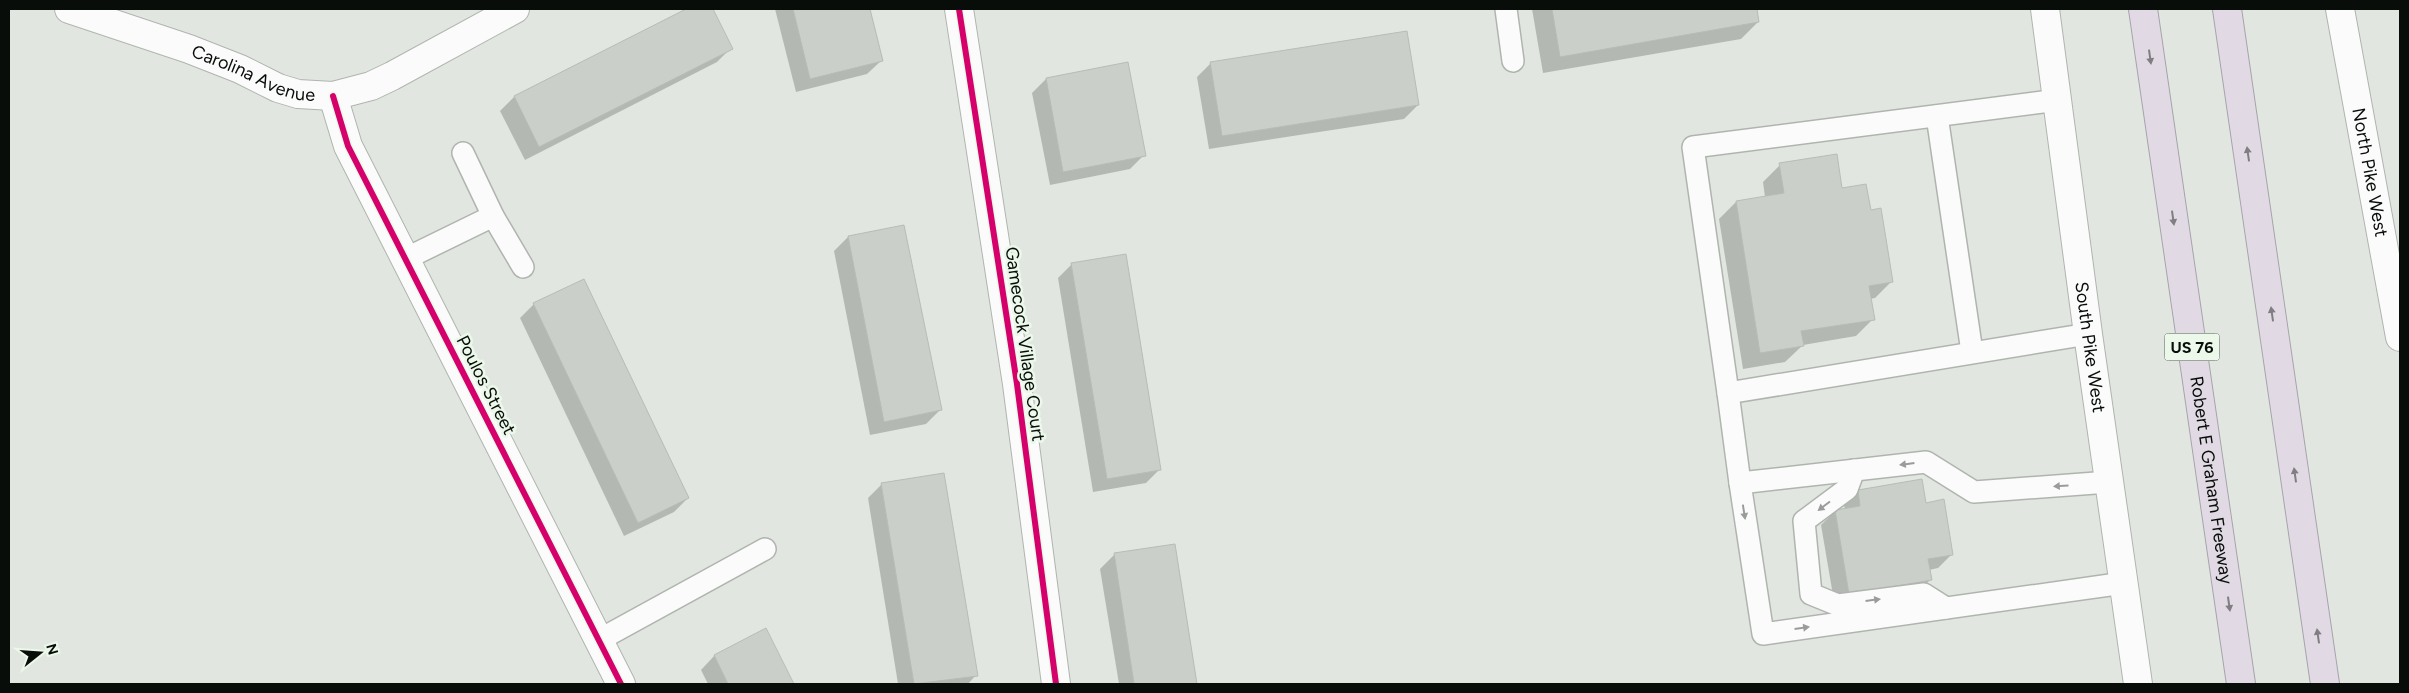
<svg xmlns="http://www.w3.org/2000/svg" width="2409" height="693" font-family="Figtree,sans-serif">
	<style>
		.shadow { fill: #0003 }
		.building { fill: #cacfca; stroke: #b7bcb7 }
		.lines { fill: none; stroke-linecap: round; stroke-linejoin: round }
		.lane-casing { stroke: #b0b4af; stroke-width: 24 }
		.street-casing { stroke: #b0b4af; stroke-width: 30 }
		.secondary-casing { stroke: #b0b4af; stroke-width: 30 }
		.highway-casing { stroke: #a7a3ab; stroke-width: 30 }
		.lane { stroke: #fafbfa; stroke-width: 21 }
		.street { stroke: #fafbfa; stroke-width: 28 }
		.secondary { stroke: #fafbfa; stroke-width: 28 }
		.highway { stroke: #e1dae5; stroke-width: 28 }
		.cycleway-casing { stroke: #ebf8ea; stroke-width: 9 }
		.cycleway { stroke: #d6006c; stroke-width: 6 }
		.oneway { fill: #807e82 }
		.oneway2 { fill: #9a9c9a }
		.labels { text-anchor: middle; stroke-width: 5; stroke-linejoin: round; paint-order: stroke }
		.shield { fill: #ebf8ea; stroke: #4d544c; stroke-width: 1 }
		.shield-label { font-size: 16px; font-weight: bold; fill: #090d09 }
		.street-label { font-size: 18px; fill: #090d09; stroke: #ebf8ea }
	</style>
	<rect width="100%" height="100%" fill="#e1e7e0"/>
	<g class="shadow">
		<path d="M 689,9 L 711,9 L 731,48 L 717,62 L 525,160 L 500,111 L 514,97 Z"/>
		<path d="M 775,9 L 869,9 L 882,60 L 867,74 L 796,92 Z"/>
		<path d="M 1532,9 L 1756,9 L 1758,22 L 1741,39 L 1543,73 Z"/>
		<path d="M 1211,63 L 1418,105 L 1404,119 L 1209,149 L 1197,77 Z"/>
		<path d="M 1127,64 L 1144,155 L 1130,169 L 1050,185 L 1032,93 L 1046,79 Z"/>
		<path d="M 1780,165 L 1841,189 L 1870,211 L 1892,281 L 1875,298 L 1870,299 L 1873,319 L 1856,336 L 1803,345 L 1785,362 L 1743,369 L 1719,219 L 1736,202 L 1765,197 L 1763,182 Z"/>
		<path d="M 903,226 L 940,410 L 926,424 L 870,435 L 834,251 L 848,237 Z"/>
		<path d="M 1072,264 L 1160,469 L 1146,483 L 1093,492 L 1058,278 Z"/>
		<path d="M 534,304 L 688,498 L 674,512 L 624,536 L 520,318 Z"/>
		<path d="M 882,484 L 976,675 L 968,684 L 898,684 L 868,498 Z"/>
		<path d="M 1858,491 L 1925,504 L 1952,554 L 1938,568 L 1929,570 L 1931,579 L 1917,593 L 1835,607 L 1821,525 L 1835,511 L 1845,510 L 1844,505 Z"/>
		<path d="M 1174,546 L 1196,684 L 1119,684 L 1100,569 L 1114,555 Z"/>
		<path d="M 765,630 L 792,684 L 708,684 L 701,670 L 714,656 Z"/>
	</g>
	<g class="building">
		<path d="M 686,9 L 713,9 L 733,49 L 539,147 L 514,96 Z"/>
		<path d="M 793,9 L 870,9 L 883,61 L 810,79 Z"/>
		<path d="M 1552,9 L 1757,9 L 1759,22 L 1560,57 Z"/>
		<path d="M 1407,31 L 1419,105 L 1222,136 L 1210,62 Z"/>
		<path d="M 1128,62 L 1146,156 L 1063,172 L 1046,78 Z"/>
		<path d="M 1837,154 L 1842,188 L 1866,184 L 1871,210 L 1881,208 L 1893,282 L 1869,286 L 1875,320 L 1801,331 L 1804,346 L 1760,353 L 1736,201 L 1784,193 L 1779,163 Z"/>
		<path d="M 904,225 L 942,410 L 884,422 L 848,236 Z"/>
		<path d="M 1126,254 L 1161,470 L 1107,479 L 1071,263 Z"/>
		<path d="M 584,279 L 689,498 L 638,523 L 533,303 Z"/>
		<path d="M 944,473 L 978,676 L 914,684 L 881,483 Z"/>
		<path d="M 1922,479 L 1926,503 L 1944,499 L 1953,555 L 1928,559 L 1932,580 L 1849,594 L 1835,510 L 1860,506 L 1858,490 Z"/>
		<path d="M 1175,544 L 1197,684 L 1134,684 L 1114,553 Z"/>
		<path d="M 766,628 L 794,684 L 728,684 L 714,655 Z"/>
	</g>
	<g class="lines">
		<g class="lane-casing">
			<g id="lane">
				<path d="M 1506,9 L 1513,61"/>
				<path d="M 2058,100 L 1693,147 L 1728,393 L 2088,334"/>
				<path d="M 1937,116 L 1972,352"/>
				<path d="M 463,153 L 493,216 L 523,267"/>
				<path d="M 405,259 L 493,216"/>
				<path d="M 1728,393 L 1740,483"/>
				<path d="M 1854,470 L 1847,489 L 1804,521 L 1811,594 L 1838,605 L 1924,594 L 1946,608"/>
				<path d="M 2109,482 L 1974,492 L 1926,462 L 1740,483 L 1763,634 L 2124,583"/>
				<path d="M 599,640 L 765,549"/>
			</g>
		</g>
		<g class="street-casing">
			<g id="street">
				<path id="s1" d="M 69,9 L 189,49 L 240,69 L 278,88 L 298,94 L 333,96 L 371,86 L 392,76 L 515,9"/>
				<path d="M 959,9 L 1017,384 L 1056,684"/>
				<path d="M 333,96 L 348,146 L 621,684"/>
			</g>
		</g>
		<g class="secondary-casing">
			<g id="secondary">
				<path id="s2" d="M 2045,9 L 2088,334 L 2138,684"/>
				<path id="s3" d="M 2340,9 L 2400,337"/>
			</g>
		</g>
		<g class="highway-casing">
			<g id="highway">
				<path id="s4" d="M 2143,9 L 2241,684"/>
				<path d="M 2227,9 L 2325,684"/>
			</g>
		</g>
		<use href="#lane" class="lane"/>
		<use href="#street" class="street"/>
		<use href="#secondary" class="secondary"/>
		<use href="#highway" class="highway"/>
		<g class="cycleway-casing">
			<g id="cycleway">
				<path d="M 959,9 L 1017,384 L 1056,684"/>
				<path d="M 333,96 L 348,146 L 621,684"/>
			</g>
		</g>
		<use href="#cycleway" class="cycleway"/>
	</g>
	<defs><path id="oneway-solid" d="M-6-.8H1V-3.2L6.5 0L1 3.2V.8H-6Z" transform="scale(1.25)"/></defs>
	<g class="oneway">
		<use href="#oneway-solid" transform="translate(2150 57) rotate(82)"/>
		<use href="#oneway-solid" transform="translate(2248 154) rotate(-98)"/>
		<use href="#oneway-solid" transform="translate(2173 218) rotate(82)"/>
		<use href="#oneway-solid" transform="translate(2272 314) rotate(-98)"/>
		<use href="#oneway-solid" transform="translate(2295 475) rotate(-98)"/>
		<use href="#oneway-solid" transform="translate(2229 604) rotate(82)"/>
		<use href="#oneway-solid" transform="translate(2318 636) rotate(-98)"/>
	</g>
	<g class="oneway2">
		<use href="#oneway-solid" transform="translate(1907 464) rotate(173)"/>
		<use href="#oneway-solid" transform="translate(2061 486) rotate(176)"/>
		<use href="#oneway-solid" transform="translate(1824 506) rotate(143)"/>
		<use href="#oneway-solid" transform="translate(1744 512) rotate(81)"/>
		<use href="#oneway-solid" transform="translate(1873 600) rotate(-7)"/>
		<use href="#oneway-solid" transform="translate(1802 628) rotate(-8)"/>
	</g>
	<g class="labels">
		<rect class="shield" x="2164.5" y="333.5" width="55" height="27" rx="4"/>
		<g class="shield-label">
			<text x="2192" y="353">US 76</text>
		</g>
		<g class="street-label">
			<text dy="6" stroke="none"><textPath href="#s1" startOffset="196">Carolina Avenue</textPath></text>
			<text dy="6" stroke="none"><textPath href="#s3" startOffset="166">North Pike West</textPath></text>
			<text transform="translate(1025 344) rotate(82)" y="6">Gamecock Village Court</text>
			<text dy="6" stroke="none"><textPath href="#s2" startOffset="341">South Pike West</textPath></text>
			<text transform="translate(486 385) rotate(63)" y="6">Poulos Street</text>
			<text dy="6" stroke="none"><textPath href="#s4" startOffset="476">Robert E Graham Freeway</textPath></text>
		</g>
	</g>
	<rect width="2409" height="693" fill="none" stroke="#090d09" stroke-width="20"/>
	<g transform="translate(40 653) rotate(73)" stroke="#ebf8ea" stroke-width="4" paint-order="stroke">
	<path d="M0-4L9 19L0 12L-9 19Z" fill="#090d09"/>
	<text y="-8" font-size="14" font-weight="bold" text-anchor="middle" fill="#090d09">N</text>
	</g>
</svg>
